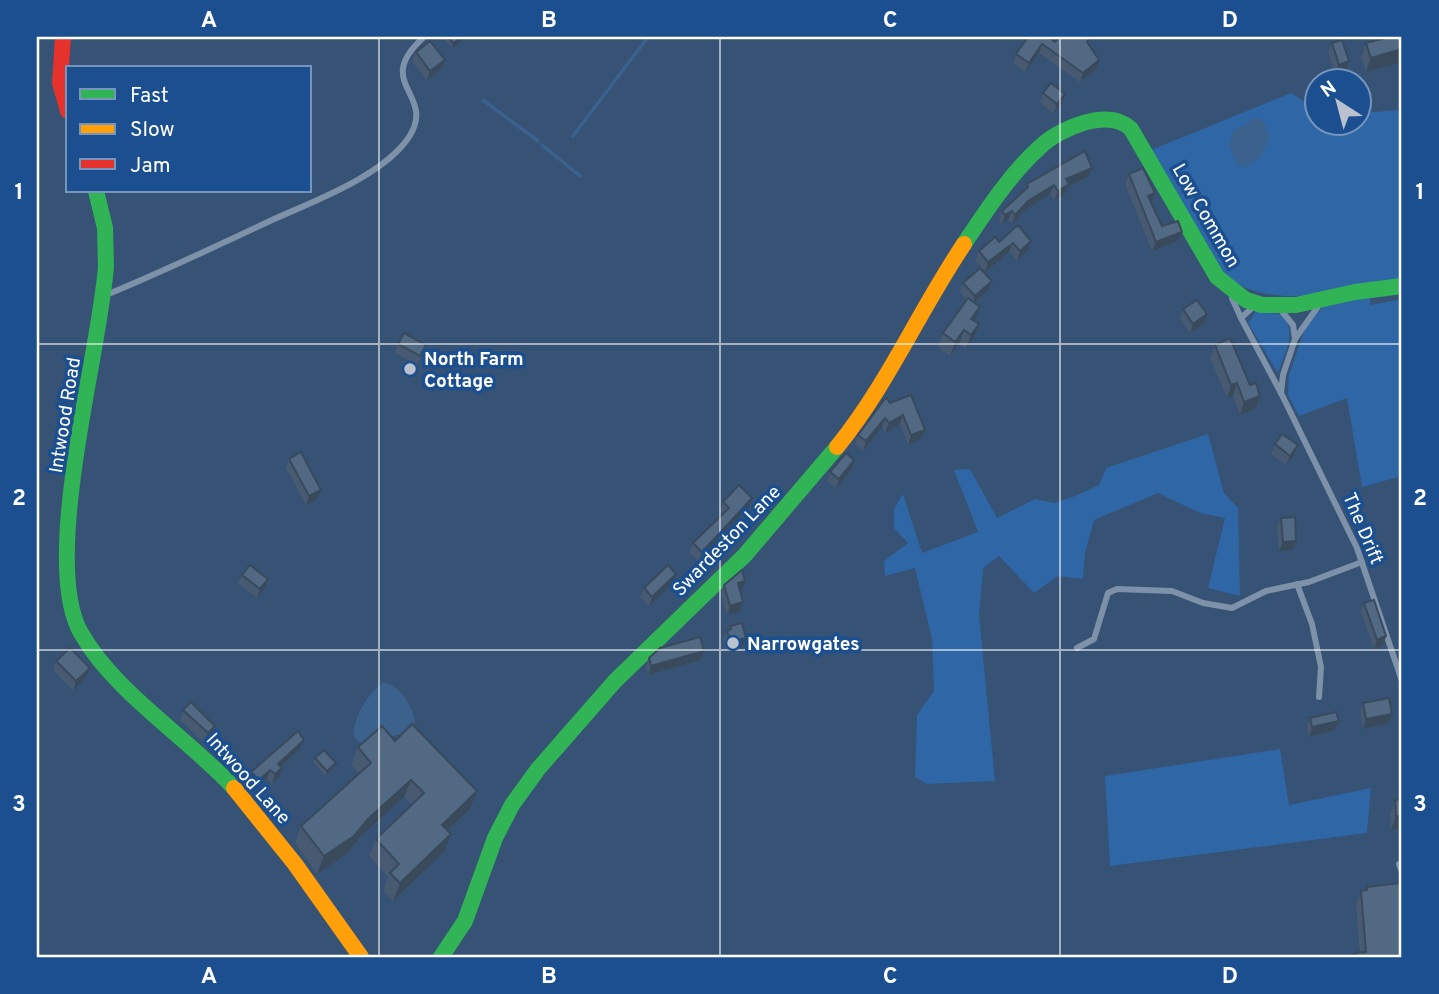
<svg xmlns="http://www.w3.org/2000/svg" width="1439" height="994" font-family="Overpass,sans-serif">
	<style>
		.green { fill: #2f66a5 }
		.water { fill: #3b618d }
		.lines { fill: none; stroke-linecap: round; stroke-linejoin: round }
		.stream { stroke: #3b618d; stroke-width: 3.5 }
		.lane { stroke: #7d92a8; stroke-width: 6 }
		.fast { stroke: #30b455; stroke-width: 16 }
		.slow { stroke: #ff9f0a; stroke-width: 16 }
		.jam { stroke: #e5322d; stroke-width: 16 }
		.wall { fill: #475a72 }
		.shaded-wall { fill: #394a5c }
		.building { fill: #526984; stroke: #394a5c; stroke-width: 2 }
		.grid { fill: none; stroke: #fff; stroke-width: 2; stroke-opacity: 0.55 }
		.poi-dot { fill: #b9c2ce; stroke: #1b4f8f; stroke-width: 2.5 }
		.labels { text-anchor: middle; stroke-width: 7; stroke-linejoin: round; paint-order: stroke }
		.street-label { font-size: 19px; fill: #fff; stroke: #1b4f8f }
		.poi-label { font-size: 19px; font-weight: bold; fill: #fff; stroke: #1b4f8f; text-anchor: start }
		.neatline { fill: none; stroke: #fff; stroke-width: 2.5 }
		.grid-label { font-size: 23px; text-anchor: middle; font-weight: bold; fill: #fff }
	</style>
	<rect width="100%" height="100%" fill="#365274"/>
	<g class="green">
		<path d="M 1291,93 L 1316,109 L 1316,122 L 1358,122 L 1359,113 L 1402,110 L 1402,280 C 1343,290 1272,314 1220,273 L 1151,150 Z"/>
		<path d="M 1369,293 L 1371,305 L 1402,299 L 1402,476 L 1362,487 L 1347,398 L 1299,416 L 1288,395 L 1289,375 L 1307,323 L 1323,307 Z"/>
		<path d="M 1256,311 L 1283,315 C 1297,335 1285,352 1278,373 L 1248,323 Z"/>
		<path d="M 1208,434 L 1224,493 L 1238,508 L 1240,596 L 1208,588 L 1225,518 L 1200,513 L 1158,493 L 1094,520 L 1085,553 L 1083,579 L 1058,576 L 1034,593 L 999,556 L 983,568 L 979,615 L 995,781 L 927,784 L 915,777 L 917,715 L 934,691 L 932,639 L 915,568 L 885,576 L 884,561 L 908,543 L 894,528 L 894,509 L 903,494 L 922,553 L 978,532 L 954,470 L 970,469 L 997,518 L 1035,499 L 1054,503 L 1075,496 L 1099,485 L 1106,468 Z"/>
		<path d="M 1280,749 L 1289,805 L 1371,788 L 1367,833 L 1110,866 L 1105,776 Z"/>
	</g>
	<g class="water">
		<path d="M 1255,118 L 1264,121 L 1269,138 L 1261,156 L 1247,167 L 1238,165 L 1229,146 L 1233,131 Z"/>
		<path d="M 383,682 C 400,685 413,707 415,722 C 410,736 405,732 393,736 C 379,741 362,754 353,734 C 356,713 367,695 383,682 Z"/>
	</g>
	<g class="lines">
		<g class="stream">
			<path d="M 483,100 L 538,141"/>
			<path d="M 573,136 L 648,37"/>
			<path d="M 542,145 L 580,176"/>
		</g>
		<g class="lane">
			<path d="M 106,295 C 162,272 217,246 272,220 C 314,201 383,176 409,137 C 437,94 372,84 423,38"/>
			<path d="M 1232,298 L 1241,318"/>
			<path d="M 1253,307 L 1241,318 L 1281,393 L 1283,375 L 1295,339"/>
			<path d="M 1280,309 L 1293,325 L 1295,339 L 1319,305"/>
			<path d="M 1281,393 L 1357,548 L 1402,681"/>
			<path d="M 1297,584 L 1312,624 L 1321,667 L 1319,697"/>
			<path d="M 1077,648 L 1094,639 L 1108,593 L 1117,589 L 1172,591 L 1203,603 L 1232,608 L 1266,591 L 1309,582 L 1362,562"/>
			<path d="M 1399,864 L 1402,872"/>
		</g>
		<g class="fast">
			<path d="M 96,191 L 105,228 L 106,266 C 100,353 40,562 81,633 C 115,693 187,737 234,788"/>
			<path d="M 964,244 C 986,211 1010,174 1040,147 C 1060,128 1109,107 1131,129 L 1217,277 L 1246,300 L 1262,305 L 1296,305 L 1355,292 L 1402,286"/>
			<path d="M 441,957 L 465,921 L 495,838 L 512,805 L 538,769 L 615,681 L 745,555 L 837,447"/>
		</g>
		<g class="slow">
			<path d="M 837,447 C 888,384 919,311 964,244"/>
			<path d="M 234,788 L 295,864 L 361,957"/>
		</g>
		<path class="jam" d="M 63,37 L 60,83 L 68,111"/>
	</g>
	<g class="wall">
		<path d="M 446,37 L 462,37 L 461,41 L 452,48 L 445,40 Z"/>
		<path d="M 1028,37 L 1055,42 L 1088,43 L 1096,69 L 1080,82 L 1039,53 L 1025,72 L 1013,63 L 1016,54 Z"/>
		<path d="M 1402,37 L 1402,62 L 1366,72 L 1361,57 L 1366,43 Z"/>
		<path d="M 1332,43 L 1349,61 L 1346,71 L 1335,74 L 1328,52 Z"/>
		<path d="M 416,52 L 445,60 L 441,69 L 427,80 L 412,62 Z"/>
		<path d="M 1043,93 L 1062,104 L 1054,114 L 1040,103 Z"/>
		<path d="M 1129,174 L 1151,202 L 1162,226 L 1178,241 L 1152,251 L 1125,184 Z"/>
		<path d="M 1088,177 L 1068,186 L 1065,194 L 1054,200 L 1050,194 L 1025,210 L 1012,224 L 1008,220 L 1002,224 L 999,221 L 1002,211 L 1024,191 L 1027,184 Z"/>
		<path d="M 1018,225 L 1028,250 L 1017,260 L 1009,252 L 985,272 L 975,260 L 979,251 L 999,242 Z"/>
		<path d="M 963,283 L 988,290 L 975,303 L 975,321 L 979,324 L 974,338 L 966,349 L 959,344 L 950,356 L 938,347 L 943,333 L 967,300 L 960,292 Z"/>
		<path d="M 1183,309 L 1207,314 L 1204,324 L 1190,333 L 1180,319 Z"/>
		<path d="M 398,344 L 426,345 L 417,365 L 395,353 Z"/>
		<path d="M 1215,345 L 1250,385 L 1260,396 L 1256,408 L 1240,415 L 1233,396 L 1227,398 L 1210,358 Z"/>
		<path d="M 911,395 L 921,439 L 908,445 L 900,424 L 885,433 L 882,427 L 863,451 L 855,444 L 858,435 L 890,403 Z"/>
		<path d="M 1275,444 L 1298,445 L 1294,455 L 1286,465 L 1271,454 Z"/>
		<path d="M 289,459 L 321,490 L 317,499 L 306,505 L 286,468 Z"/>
		<path d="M 851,470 L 836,488 L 827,481 L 830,472 Z"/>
		<path d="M 723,502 L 749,507 L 699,561 L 689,553 L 693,543 L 722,514 L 719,511 Z"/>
		<path d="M 1281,518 L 1293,550 L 1279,551 L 1277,527 Z"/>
		<path d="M 242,575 L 268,579 L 265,588 L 257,598 L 238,584 Z"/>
		<path d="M 673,583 L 649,606 L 640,597 L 644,588 Z"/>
		<path d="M 724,585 L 742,590 L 740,590 L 740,612 L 727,615 L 721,594 Z"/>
		<path d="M 1364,603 L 1386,636 L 1383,646 L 1374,649 L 1361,612 Z"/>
		<path d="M 730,626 L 746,638 L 743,647 L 726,651 L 723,640 Z"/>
		<path d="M 649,658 L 700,660 L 648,675 L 646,667 Z"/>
		<path d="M 56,661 L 86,677 L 73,691 L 53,670 Z"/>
		<path d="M 1363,703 L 1389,723 L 1363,729 L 1360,712 Z"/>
		<path d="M 183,710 L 212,735 L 204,743 L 180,720 Z"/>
		<path d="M 1310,718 L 1339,721 L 1335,730 L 1309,737 L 1307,727 Z"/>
		<path d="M 395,741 L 477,791 L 470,809 L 447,831 L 444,852 L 393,901 L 383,891 L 388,877 L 369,856 L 376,839 L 412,805 L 404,797 L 361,836 L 348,853 L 317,874 L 295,843 L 301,826 L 359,774 L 351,765 L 358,747 Z"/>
		<path d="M 300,749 L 281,767 L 279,778 L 272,784 L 267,779 L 255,790 L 248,781 L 251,772 Z"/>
		<path d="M 315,758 L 334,767 L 325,776 L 313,762 Z"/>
		<path d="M 1395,800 L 1402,829 L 1391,830 L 1390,814 Z"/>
		<path d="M 1367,887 L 1402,957 L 1354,957 L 1355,953 L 1360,953 L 1356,905 L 1361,891 L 1366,890 Z"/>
	</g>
	<g class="shaded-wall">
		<path d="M 462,37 L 461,41 L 452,48 L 453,43 Z"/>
		<path d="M 1042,44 L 1039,53 L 1025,72 L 1029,63 Z"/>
		<path d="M 1402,49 L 1402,62 L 1366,72 L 1371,58 Z"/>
		<path d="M 445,60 L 441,69 L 427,80 L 430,71 Z"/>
		<path d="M 1099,60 L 1096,69 L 1080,82 L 1083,73 Z"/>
		<path d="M 1349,61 L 1346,71 L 1335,74 L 1339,65 Z"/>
		<path d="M 1065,94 L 1062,104 L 1054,114 L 1057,104 Z"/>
		<path d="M 1092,168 L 1088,177 L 1068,186 L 1065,194 L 1054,200 L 1058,191 L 1066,179 Z"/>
		<path d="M 1054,185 L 1050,194 L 1025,210 L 1012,224 L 1015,215 L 1028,201 Z"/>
		<path d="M 1155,193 L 1151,203 L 1148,196 Z"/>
		<path d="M 1012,211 L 1008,220 L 1002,224 L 1005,215 Z"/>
		<path d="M 1182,232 L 1178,241 L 1152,251 L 1156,242 Z"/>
		<path d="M 1031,241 L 1028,250 L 1017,260 L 1020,251 Z"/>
		<path d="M 1013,243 L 1009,252 L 985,272 L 988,262 Z"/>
		<path d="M 992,281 L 988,290 L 972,305 L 975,296 Z"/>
		<path d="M 980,307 L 975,321 L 966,333 L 971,319 Z"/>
		<path d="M 1207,314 L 1204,324 L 1190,333 L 1193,324 Z"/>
		<path d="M 979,324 L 974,338 L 966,349 L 971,335 Z"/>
		<path d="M 964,330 L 959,344 L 950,356 L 955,342 Z"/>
		<path d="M 1237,383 L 1233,396 L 1227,398 L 1231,385 Z"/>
		<path d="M 1260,396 L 1256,408 L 1240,415 L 1244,402 Z"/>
		<path d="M 903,415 L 900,424 L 885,433 L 889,423 Z"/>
		<path d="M 885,418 L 882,427 L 863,451 L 866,441 Z"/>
		<path d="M 925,430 L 921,439 L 908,445 L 911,435 Z"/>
		<path d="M 1298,445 L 1294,455 L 1286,465 L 1290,456 Z"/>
		<path d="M 854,460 L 851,470 L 836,488 L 839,479 Z"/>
		<path d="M 321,490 L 317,499 L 306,505 L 309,496 Z"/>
		<path d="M 752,498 L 749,507 L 699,561 L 702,552 Z"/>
		<path d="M 1296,541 L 1293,550 L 1279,551 L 1283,542 Z"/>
		<path d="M 676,574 L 673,583 L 649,606 L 652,597 Z"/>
		<path d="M 268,579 L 265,588 L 257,598 L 260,589 Z"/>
		<path d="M 745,581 L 742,590 L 734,592 L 738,583 Z"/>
		<path d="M 743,602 L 740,612 L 727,615 L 730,606 Z"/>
		<path d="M 1386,636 L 1383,646 L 1374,649 L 1377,640 Z"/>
		<path d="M 746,638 L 743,647 L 726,651 L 730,642 Z"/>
		<path d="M 704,651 L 700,660 L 648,675 L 651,666 Z"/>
		<path d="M 90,668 L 86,677 L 73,691 L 76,681 Z"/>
		<path d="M 1392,714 L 1389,723 L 1363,729 L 1366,719 Z"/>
		<path d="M 1339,721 L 1335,730 L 1309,737 L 1312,727 Z"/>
		<path d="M 215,726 L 212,735 L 204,743 L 208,733 Z"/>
		<path d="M 304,740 L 300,749 L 274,773 L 278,764 Z"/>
		<path d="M 336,763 L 334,767 L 325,776 L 327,771 Z"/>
		<path d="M 282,768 L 279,778 L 272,784 L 275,774 Z"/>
		<path d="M 270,770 L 267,779 L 255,790 L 259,780 Z"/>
		<path d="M 411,780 L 404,797 L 361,836 L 348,853 L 317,874 L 324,856 L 368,819 Z"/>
		<path d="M 477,791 L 470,809 L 435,842 L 442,825 Z"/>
		<path d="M 1396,816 L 1402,816 L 1402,829 L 1391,830 Z"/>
		<path d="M 451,834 L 444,852 L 393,901 L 400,883 Z"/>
	</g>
	<g class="building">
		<path d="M 448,37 L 462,37 L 453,43 Z"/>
		<path d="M 1028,37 L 1048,37 L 1055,42 L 1059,37 L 1090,37 L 1087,42 L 1099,60 L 1083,73 L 1042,44 L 1029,63 L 1016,54 Z"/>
		<path d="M 1389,37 L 1402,37 L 1402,49 L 1371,58 L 1366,43 Z"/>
		<path d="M 1342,40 L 1349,61 L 1339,65 L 1332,43 Z"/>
		<path d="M 430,41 L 445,60 L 430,71 L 416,52 Z"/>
		<path d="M 1051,83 L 1065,94 L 1057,104 L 1043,93 Z"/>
		<path d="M 1085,151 L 1092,168 L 1066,179 L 1069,184 L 1058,191 L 1054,185 L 1028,201 L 1015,215 L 1012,211 L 1005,215 L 1002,211 L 1028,187 L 1027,184 Z"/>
		<path d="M 1143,168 L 1155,193 L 1148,196 L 1162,226 L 1178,221 L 1182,232 L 1156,242 L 1129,174 Z"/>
		<path d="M 1018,225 L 1031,241 L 1020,251 L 1013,243 L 988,262 L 979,251 L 995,237 L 999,242 Z"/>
		<path d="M 980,268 L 992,281 L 975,296 L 963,283 Z"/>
		<path d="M 968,298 L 980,307 L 971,319 L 979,324 L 971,335 L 964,330 L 955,342 L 943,333 Z"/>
		<path d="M 1197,300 L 1207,314 L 1193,324 L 1183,309 Z"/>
		<path d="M 404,333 L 426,345 L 420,356 L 398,344 Z"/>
		<path d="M 1230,338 L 1250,385 L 1256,383 L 1260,396 L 1244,402 L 1237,383 L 1231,385 L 1215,345 Z"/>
		<path d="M 911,395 L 925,430 L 911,435 L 903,415 L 889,423 L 885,418 L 866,441 L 858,435 L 884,400 L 887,398 L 890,403 Z"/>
		<path d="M 1282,434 L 1298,445 L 1290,456 L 1275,444 Z"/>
		<path d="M 301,452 L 321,490 L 309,496 L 289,459 Z"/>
		<path d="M 846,453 L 854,460 L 839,479 L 830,472 Z"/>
		<path d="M 739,485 L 752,498 L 702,552 L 693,543 L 729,508 L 723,502 Z"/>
		<path d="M 1295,517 L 1296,541 L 1283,542 L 1281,518 Z"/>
		<path d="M 250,565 L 268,579 L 260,589 L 242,575 Z"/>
		<path d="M 668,565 L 676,574 L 652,597 L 644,588 Z"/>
		<path d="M 742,570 L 745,581 L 738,583 L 743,602 L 730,606 L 724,585 Z"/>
		<path d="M 1374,600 L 1386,636 L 1377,640 L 1364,603 Z"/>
		<path d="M 742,623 L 746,638 L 730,642 L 727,631 L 731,629 L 730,626 Z"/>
		<path d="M 700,637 L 704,651 L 651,666 L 649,658 L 660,648 Z"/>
		<path d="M 70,648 L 90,668 L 76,681 L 56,661 Z"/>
		<path d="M 1389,698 L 1392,714 L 1366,719 L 1363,703 Z"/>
		<path d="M 191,702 L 215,726 L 208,733 L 183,710 Z"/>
		<path d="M 1336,712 L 1339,721 L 1312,727 L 1310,718 Z"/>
		<path d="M 412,724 L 477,791 L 442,825 L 451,834 L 400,883 L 390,873 L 399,864 L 376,839 L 424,793 L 411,780 L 368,819 L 354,836 L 324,856 L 301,826 L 371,763 L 358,747 L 382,726 L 395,741 Z"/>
		<path d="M 298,731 L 304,740 L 278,764 L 282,768 L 275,774 L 270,770 L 259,780 L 251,772 Z"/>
		<path d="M 324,750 L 336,763 L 327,771 L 315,758 Z"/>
		<path d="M 1402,799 L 1402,816 L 1396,816 L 1395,800 Z"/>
		<path d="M 1400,883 L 1402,899 L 1402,957 L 1356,957 L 1355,953 L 1366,952 L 1361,891 L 1367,890 L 1367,887 Z"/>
	</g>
	<path class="grid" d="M 379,37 L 379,957M 720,37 L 720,957M 1060,37 L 1060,957M 37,344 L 1402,344M 37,650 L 1402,650"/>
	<g class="poi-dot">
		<circle cx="410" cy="369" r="7"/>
		<circle cx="733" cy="643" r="7"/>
	</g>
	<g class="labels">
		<g class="street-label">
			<text transform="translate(1207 215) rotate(60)" y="7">Low Common</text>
			<text transform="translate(64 415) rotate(-81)" y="7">Intwood Road</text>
			<text transform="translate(1364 528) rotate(67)" y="7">The Drift</text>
			<text transform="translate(726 540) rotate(-46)" y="7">Swardeston Lane</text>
			<text transform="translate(249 778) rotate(48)" y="7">Intwood Lane</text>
		</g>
		<g class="poi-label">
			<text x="424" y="365">North Farm<tspan x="424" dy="22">Cottage</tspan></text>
			<text x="747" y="650">Narrowgates</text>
		</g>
	</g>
	<rect width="1439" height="994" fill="none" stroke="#1b4f8f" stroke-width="77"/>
	<rect x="66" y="66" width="245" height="126" fill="#1b4f8f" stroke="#7695bc" stroke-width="2"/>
	<rect x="80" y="89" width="35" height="10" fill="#30b455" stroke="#7695bc" stroke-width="2"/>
	<text x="130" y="102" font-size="21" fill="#ffffff">Fast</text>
	<rect x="80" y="124" width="35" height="10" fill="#ff9f0a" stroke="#7695bc" stroke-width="2"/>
	<text x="130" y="136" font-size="21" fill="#ffffff">Slow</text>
	<rect x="80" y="159" width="35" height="10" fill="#e5322d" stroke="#7695bc" stroke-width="2"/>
	<text x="130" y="172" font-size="21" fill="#ffffff">Jam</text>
	<g transform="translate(1338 102) rotate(324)"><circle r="33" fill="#1b4f8f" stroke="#7695bc" stroke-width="2"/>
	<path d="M0-5L12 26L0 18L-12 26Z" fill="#b9c2ce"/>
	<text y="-10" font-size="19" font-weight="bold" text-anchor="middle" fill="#ffffff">N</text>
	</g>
	<rect x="38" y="38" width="1362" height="918" class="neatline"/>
	<g class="grid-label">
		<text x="209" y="27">A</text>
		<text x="549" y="27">B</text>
		<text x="890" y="27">C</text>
		<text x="1230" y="27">D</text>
		<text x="19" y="199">1</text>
		<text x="1420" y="199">1</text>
		<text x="19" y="505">2</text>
		<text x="1420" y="505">2</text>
		<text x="19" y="811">3</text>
		<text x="1420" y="811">3</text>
		<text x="209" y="983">A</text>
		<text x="549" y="983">B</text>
		<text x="890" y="983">C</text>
		<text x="1230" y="983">D</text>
	</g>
</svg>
